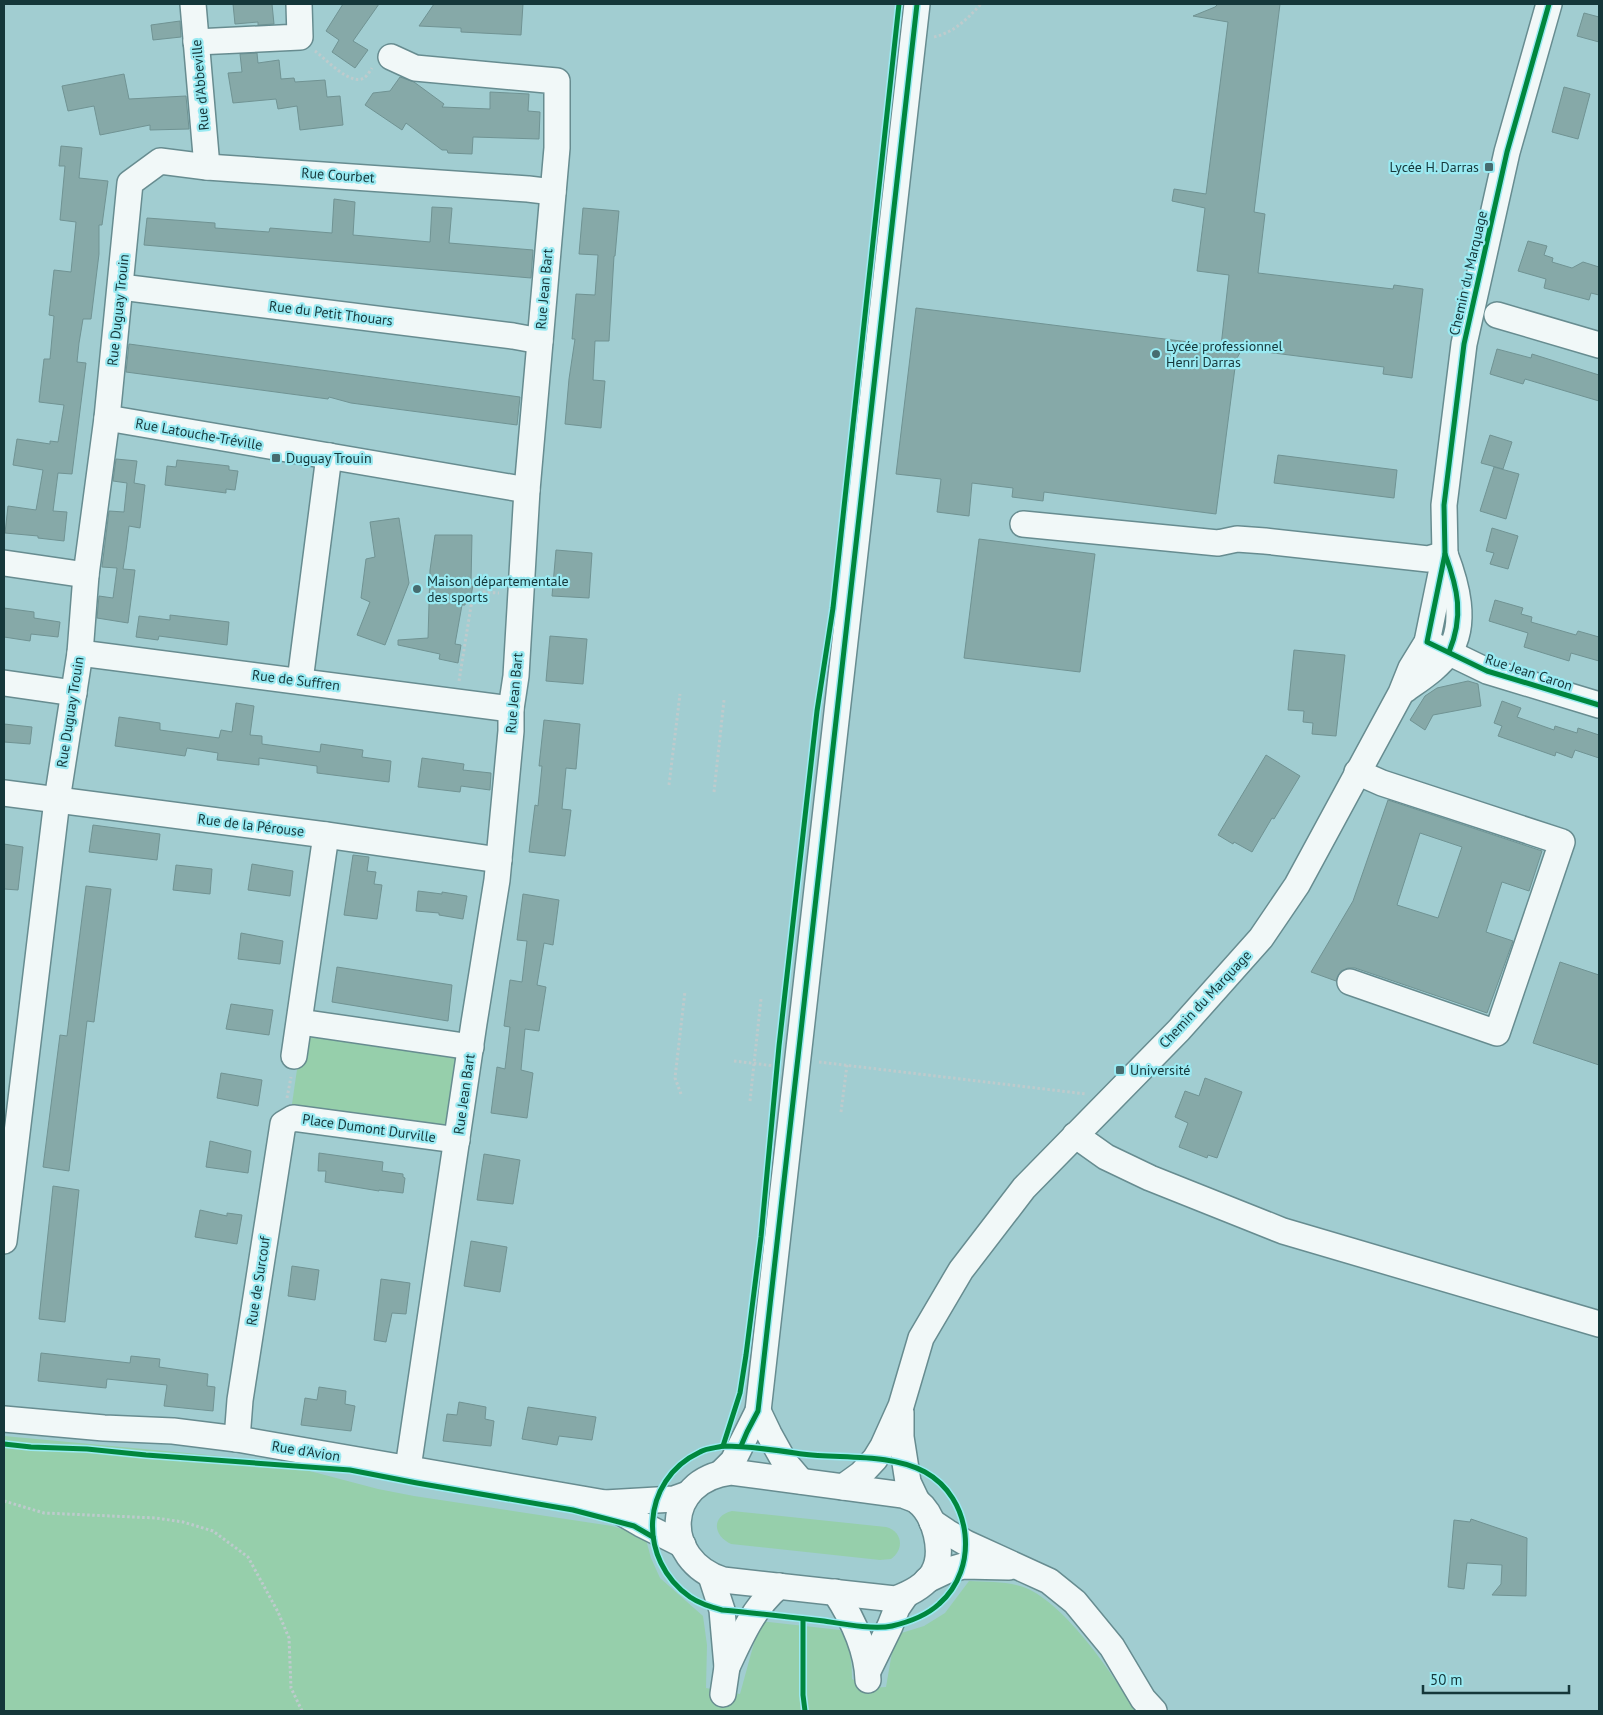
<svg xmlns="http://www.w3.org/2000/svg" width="1603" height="1715" font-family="'PT Sans',sans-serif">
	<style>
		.green { fill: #96cfab }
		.building { fill: #86a9a8; stroke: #709393; fill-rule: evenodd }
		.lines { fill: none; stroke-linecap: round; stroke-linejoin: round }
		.minor-casing { stroke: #678c90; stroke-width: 28 }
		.path { stroke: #becbcd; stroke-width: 3; stroke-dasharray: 2.5 2.5; stroke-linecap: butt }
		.minor { stroke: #f1f8f8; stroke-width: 25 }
		.cycleway-casing { stroke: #9aeaf2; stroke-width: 8 }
		.cycleway { stroke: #00873e; stroke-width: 5 }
		.poi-dot { fill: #466c6f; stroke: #9aeaf2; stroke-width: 2 }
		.labels { text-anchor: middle; stroke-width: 4.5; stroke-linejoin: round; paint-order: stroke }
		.street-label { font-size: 14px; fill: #15373a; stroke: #9aeaf2 }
		.poi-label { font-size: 14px; fill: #15373a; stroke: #9aeaf2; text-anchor: start }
	</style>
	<rect width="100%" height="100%" fill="#a1cdd1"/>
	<g class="green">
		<path d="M 312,1029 L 454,1050 L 461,1061 L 451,1125 L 444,1132 L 301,1112 L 292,1104 L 302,1035 Z"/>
		<path d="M 4,1436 L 219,1456 L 302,1469 L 378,1489 L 414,1496 L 612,1526 L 645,1536 L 651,1558 L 660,1578 L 703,1616 L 707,1645 L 706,1688 L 740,1694 L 760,1621 L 840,1630 C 850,1646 852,1660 852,1679 L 869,1688 L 886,1687 L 895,1635 L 924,1626 L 945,1613 L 969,1581 C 987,1582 1008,1581 1026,1588 C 1066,1605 1113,1674 1135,1711 L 4,1711 Z"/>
		<path d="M 732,1511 L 886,1527 C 902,1531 905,1549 891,1559 L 880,1560 L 731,1544 C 713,1536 711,1516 732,1511 Z"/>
	</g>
	<g class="building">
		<path d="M 233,4 L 272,4 L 274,24 L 258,25 L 258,22 L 235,24 Z"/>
		<path d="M 343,4 L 379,4 L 353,41 L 368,50 L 355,68 L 332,52 L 339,40 L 326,31 Z"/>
		<path d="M 434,4 L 523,4 L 521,35 L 461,32 L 461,28 L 419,26 Z"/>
		<path d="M 1218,4 L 1280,4 L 1254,212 L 1265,214 L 1258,273 L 1393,289 L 1394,285 L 1423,289 L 1412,378 L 1383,374 L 1384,367 L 1242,349 L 1236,360 L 1216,514 L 1044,492 L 1043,501 L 1012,497 L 1013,488 L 972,483 L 969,516 L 937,512 L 941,479 L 896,474 L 916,308 L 1221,346 L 1229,275 L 1197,271 L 1205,208 L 1172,201 L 1174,189 L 1206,194 L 1228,22 L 1193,16 L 1215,7 Z"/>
		<path d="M 1584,13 L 1599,17 L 1599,42 L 1577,36 Z"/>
		<path d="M 180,21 L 181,37 L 153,40 L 151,25 Z"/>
		<path d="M 257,53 L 258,63 L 279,60 L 281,79 L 294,78 L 295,82 L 325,80 L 327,97 L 340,96 L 343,125 L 300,130 L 297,106 L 278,109 L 276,99 L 233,103 L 228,73 L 242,72 L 240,54 Z"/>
		<path d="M 124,74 L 129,99 L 186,96 L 189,129 L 150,130 L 150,125 L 100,135 L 94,106 L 68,111 L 62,86 Z"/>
		<path d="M 400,77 L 414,82 L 444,104 L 442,107 L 490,109 L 490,92 L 529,94 L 528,111 L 540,112 L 539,139 L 473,137 L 472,154 L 448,153 L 447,150 L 442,150 L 406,123 L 402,130 L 365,105 L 373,93 L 390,91 Z"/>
		<path d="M 1564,87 L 1590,94 L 1578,139 L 1552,132 Z"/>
		<path d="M 61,146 L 82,148 L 79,178 L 108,181 L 102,225 L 99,225 L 99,254 L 91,319 L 83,319 L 79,343 L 77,362 L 86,363 L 72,474 L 58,473 L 53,511 L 67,512 L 64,541 L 38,538 L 38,536 L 5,533 L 8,506 L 36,510 L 43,470 L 13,465 L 17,439 L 50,444 L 50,441 L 58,442 L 64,405 L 39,402 L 44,359 L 50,359 L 54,316 L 49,315 L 54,270 L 71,272 L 76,222 L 60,220 L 65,166 L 59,166 Z"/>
		<path d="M 334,199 L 355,202 L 353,235 L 430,242 L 432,207 L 452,208 L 449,243 L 533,250 L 531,278 L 144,245 L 147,218 L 215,223 L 215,228 L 269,232 L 270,228 L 332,233 Z"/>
		<path d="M 583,208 L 619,211 L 615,256 L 614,256 L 609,341 L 595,341 L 593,380 L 605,381 L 601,428 L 565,424 L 569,379 L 575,339 L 572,339 L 576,294 L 595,295 L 598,255 L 579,254 Z"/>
		<path d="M 1528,241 L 1547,246 L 1544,255 L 1553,258 L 1552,262 L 1572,268 L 1583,262 L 1599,267 L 1599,295 L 1591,293 L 1589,300 L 1544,288 L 1546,279 L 1518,271 Z"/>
		<path d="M 129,344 L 520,397 L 517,425 L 351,403 L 329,397 L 328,399 L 126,372 Z"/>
		<path d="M 1497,349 L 1531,358 L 1532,354 L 1599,375 L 1599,401 L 1525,379 L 1523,384 L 1490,374 Z"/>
		<path d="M 1490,435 L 1512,442 L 1503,469 L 1481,463 Z"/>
		<path d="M 1278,455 L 1397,470 L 1394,498 L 1274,483 Z"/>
		<path d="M 116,459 L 137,461 L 134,483 L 145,485 L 140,528 L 129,526 L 126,550 L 123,569 L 135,570 L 128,623 L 97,618 L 99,596 L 113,598 L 117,568 L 102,567 L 109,511 L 124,512 L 127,483 L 113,481 Z"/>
		<path d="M 177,460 L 229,466 L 229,470 L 238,471 L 235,490 L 226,489 L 226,493 L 165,485 L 167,466 L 176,467 Z"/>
		<path d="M 1494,467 L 1519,474 L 1506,519 L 1480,511 Z"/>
		<path d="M 399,518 L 409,583 L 385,645 L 357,635 L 370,602 L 361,598 L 366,559 L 375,557 L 370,522 Z"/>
		<path d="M 1492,528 L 1518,536 L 1508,569 L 1490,564 L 1494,553 L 1486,551 Z"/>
		<path d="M 435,535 L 472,535 L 471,583 L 473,584 L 471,597 L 466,600 L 465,605 L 462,605 L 455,644 L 461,645 L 458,663 L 439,659 L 440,654 L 398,645 L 398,640 L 428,638 L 430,570 Z"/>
		<path d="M 979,539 L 1095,554 L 1080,672 L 964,658 Z"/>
		<path d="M 556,550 L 592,553 L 589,598 L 552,596 Z"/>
		<path d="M 1495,600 L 1523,608 L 1521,614 L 1532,617 L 1531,622 L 1576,635 L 1578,631 L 1599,637 L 1599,661 L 1571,653 L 1569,661 L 1524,647 L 1528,633 L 1489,621 Z"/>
		<path d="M 4,608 L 34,612 L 34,618 L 60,622 L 58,637 L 31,634 L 30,641 L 4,637 Z"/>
		<path d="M 170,615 L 229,622 L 227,645 L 159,636 L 158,640 L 136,637 L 139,616 L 170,620 Z"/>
		<path d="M 550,636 L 587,639 L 583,684 L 546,681 Z"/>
		<path d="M 1294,650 L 1345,655 L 1336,736 L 1312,734 L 1313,723 L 1303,722 L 1304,711 L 1288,710 Z"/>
		<path d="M 1468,681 L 1478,684 L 1481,706 L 1433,715 L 1425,730 L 1410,720 L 1425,696 L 1437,688 Z"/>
		<path d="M 1502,701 L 1521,708 L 1517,717 L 1554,730 L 1555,726 L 1577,733 L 1578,728 L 1599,735 L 1599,758 L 1575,750 L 1572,758 L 1556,752 L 1555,756 L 1498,736 L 1502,726 L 1494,723 Z"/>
		<path d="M 236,703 L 254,706 L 250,735 L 262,736 L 262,744 L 320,752 L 321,744 L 363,750 L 362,757 L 391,761 L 389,782 L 317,773 L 317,766 L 259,758 L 259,765 L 217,760 L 218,753 L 187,748 L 185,756 L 115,746 L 119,717 L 160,723 L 160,730 L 219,738 L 221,730 L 232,732 Z"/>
		<path d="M 544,720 L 580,724 L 576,769 L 566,768 L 562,809 L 571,810 L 565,856 L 529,852 L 535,805 L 538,806 L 542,766 L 539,766 Z"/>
		<path d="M 4,724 L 32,727 L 30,744 L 4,742 Z"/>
		<path d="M 1266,755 L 1300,776 L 1274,819 L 1272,818 L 1252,852 L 1234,842 L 1233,844 L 1218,835 Z"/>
		<path d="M 422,758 L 464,764 L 463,770 L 491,773 L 490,790 L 461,786 L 460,792 L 418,787 Z"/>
		<path d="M 1388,800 L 1542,851 L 1529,891 L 1502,882 L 1486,932 L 1513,941 L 1487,1013 L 1355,968 L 1348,968 L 1341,971 L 1336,981 L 1311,972 L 1353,901 ZM 1420,833 L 1462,847 L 1438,918 L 1397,905 Z"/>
		<path d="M 93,825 L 160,834 L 157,860 L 89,852 Z"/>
		<path d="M 4,844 L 23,847 L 18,890 L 4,889 Z"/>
		<path d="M 353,855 L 369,857 L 367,871 L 376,872 L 374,884 L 382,885 L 377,919 L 344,915 Z"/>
		<path d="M 252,864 L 293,871 L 290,896 L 248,890 Z"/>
		<path d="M 176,865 L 212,869 L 210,894 L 173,890 Z"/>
		<path d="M 86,886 L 111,889 L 94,1022 L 87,1021 L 69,1171 L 43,1167 L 60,1035 L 67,1036 Z"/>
		<path d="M 418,891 L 442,894 L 442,892 L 467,896 L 463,919 L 439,915 L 439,913 L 416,911 Z"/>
		<path d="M 523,894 L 559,900 L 553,945 L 544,943 L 537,985 L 546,987 L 539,1031 L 525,1029 L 521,1070 L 533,1073 L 527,1118 L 491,1113 L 497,1067 L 505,1069 L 510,1027 L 504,1026 L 510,980 L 522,982 L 527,941 L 517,940 Z"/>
		<path d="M 241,933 L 283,941 L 280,964 L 238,959 Z"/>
		<path d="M 1560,962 L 1599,975 L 1599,1065 L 1533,1043 Z"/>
		<path d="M 337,967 L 452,985 L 448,1021 L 332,1002 Z"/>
		<path d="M 231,1004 L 273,1010 L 269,1035 L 226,1029 Z"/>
		<path d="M 221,1073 L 262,1080 L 258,1106 L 217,1098 Z"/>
		<path d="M 1205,1078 L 1242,1092 L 1217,1158 L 1208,1155 L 1207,1158 L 1179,1147 L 1188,1123 L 1175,1117 L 1185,1091 L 1199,1096 Z"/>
		<path d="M 210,1141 L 251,1151 L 248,1173 L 206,1167 Z"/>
		<path d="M 319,1153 L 383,1162 L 382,1171 L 403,1174 L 403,1177 L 405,1178 L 403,1193 L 379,1190 L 379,1191 L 325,1182 L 326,1171 L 318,1171 Z"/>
		<path d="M 484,1154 L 520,1160 L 513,1204 L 477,1200 Z"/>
		<path d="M 53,1186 L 79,1190 L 65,1322 L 39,1319 Z"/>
		<path d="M 200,1210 L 227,1216 L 227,1213 L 242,1215 L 237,1244 L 195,1237 Z"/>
		<path d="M 471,1241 L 507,1247 L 500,1292 L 464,1286 Z"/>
		<path d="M 292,1266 L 319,1270 L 315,1300 L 288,1296 Z"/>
		<path d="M 381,1279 L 410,1283 L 406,1314 L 392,1313 L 386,1342 L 374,1340 Z"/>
		<path d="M 41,1353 L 130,1363 L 131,1356 L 160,1359 L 159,1367 L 208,1374 L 207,1386 L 215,1387 L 213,1411 L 164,1406 L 167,1385 L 107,1379 L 106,1388 L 38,1381 Z"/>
		<path d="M 319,1387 L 346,1391 L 345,1404 L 355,1406 L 351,1431 L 301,1425 L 305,1398 L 317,1400 Z"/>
		<path d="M 459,1402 L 486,1407 L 485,1419 L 494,1421 L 491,1446 L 443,1441 L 447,1414 L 457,1415 Z"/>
		<path d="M 528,1407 L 596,1417 L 592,1440 L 559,1436 L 557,1445 L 522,1439 Z"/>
		<path d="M 1471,1519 L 1527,1538 L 1526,1596 L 1492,1595 L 1501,1584 L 1502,1565 L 1467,1563 L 1464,1589 L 1448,1587 L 1454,1520 L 1470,1522 Z"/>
	</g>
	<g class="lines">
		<g class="minor-casing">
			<g id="minor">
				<path d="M 193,4 L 207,167"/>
				<path d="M 196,42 L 300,37 L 299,4"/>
				<path d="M 391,57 L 415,68 L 557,81 L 557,148 L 527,490 L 516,676 L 511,709 L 511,731 L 497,880 L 474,1023 L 408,1468"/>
				<path d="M 121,287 L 513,336 L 540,341"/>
				<path d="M 1497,315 L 1599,345"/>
				<path d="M 107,418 L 527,490"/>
				<path d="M 1023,524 L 1218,543 L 1237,539 L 1265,541 L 1428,559 L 1445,554"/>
				<path d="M 4,563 L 86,575"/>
				<path d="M 1427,642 L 1487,671 L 1599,705"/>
				<path d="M 80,653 L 511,709"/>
				<path d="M 300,681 L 329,456"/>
				<path d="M 4,683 L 74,693"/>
				<path d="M 1405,690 C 1420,679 1438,668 1449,652 C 1468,623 1456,583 1445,554"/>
				<path d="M 4,793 L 326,835 L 499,860"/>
				<path d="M 1350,982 L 1497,1033 L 1562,842 L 1382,783 L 1357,772"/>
				<path d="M 300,1022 L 471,1047"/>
				<path d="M 294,1056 L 326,835"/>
				<path d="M 1075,1135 L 1106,1157 L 1150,1178 L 1283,1231 L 1599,1324"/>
				<path d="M 4,1241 L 57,800 L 80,653 L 86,575 L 107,418 L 130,183 L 160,161 L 207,167 L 528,189 L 553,192"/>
				<path d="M 758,1411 L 769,1434 L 784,1461 L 801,1481"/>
				<path d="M 901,1413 L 901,1437 L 908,1482 L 917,1501"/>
				<path d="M 4,1419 L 104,1428 L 173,1431 L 237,1439 L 605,1503 L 674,1499 L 688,1494"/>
				<path d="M 237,1439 L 240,1400 L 283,1124 L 293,1118 L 457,1140"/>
				<path d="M 731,1472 L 903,1495 C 907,1497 913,1498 917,1501 C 935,1515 945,1552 933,1573 C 925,1586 909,1594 895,1599 L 723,1580 C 661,1560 663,1480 731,1472 Z"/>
				<path d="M 721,1473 L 733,1461 L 758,1411 L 917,4"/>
				<path d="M 843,1487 L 861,1474 L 875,1459 L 883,1446 L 901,1406 L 921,1338 L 961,1270 L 1024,1188 L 1179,1030 L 1261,938 L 1297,885 L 1401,693 L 1411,668 L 1427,642 L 1445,554 L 1444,505 L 1464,344 L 1507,152 L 1549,4"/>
				<path d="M 605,1503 L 641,1524 L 683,1545"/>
				<path d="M 932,1522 L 947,1532 L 966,1543 L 1049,1581 L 1075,1602 L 1112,1647 L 1143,1699 L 1154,1711"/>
				<path d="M 711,1576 L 722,1610 L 727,1667 L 723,1694"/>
				<path d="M 927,1580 L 946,1571 L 963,1566 L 1009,1567"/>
				<path d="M 835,1592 C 852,1618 867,1648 868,1680"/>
				<path d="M 727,1667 C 741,1637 753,1608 779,1586"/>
				<path d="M 868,1671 L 890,1626 L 897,1608 L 906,1595"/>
			</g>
		</g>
		<g class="path">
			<path d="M 934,37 C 955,32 967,19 981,4"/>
			<path d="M 315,51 C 326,59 350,86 364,78 C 367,76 370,71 372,68"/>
			<path d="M 459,681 L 471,606 L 481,592 L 499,593"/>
			<path d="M 669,785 L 680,694"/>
			<path d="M 714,792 L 724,700"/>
			<path d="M 734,1061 L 775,1066"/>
			<path d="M 819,1062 L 1086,1094"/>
			<path d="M 681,1094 L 675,1078 L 685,991"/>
			<path d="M 287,1098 L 291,1077"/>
			<path d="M 750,1101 L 761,999"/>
			<path d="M 841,1112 L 847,1065"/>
			<path d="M 4,1501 L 44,1513 L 156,1518 L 183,1522 L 213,1531 L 248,1557 L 278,1612 L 289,1638 L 291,1688 L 302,1711"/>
		</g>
		<use href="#minor" class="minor"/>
		<g class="cycleway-casing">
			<g id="cycleway">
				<path d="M 1549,4 L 1507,152 L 1464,344 L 1444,505 L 1445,554 L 1427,642 L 1487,671 L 1599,705"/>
				<path d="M 1445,554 C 1458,589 1464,616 1449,652"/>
				<path d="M 4,1444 L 31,1447 L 87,1449 L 146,1455 L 350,1470 L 417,1483 L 573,1510 L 634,1526 L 653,1537"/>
				<path d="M 723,1446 L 740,1393 L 746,1355 L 761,1237 L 779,1046 L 817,711 L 833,608 L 899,4"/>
				<path d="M 723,1446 C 750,1446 775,1450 802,1454 C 841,1459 890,1453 925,1472 C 972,1498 980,1568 939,1604 C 926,1616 909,1622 892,1626 C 874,1630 843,1624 824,1621 C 790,1617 756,1613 722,1610 C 711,1607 700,1604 690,1597 C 637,1560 640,1480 700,1452 C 707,1448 716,1448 723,1446 Z"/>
				<path d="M 741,1446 L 747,1432 L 758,1411 L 917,4"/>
				<path d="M 803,1619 L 803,1695 L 805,1711"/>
			</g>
		</g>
		<use href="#cycleway" class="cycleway"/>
	</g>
	<g class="poi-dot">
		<rect x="1484" y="162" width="10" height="10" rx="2.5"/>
		<circle cx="1156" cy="354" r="5"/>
		<rect x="271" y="453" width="10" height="10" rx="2.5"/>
		<circle cx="417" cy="589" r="5"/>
		<rect x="1115" y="1065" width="10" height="10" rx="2.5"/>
	</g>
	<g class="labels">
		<g class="street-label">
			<text transform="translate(200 85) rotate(-95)" y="5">Rue d'Abbeville</text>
			<text transform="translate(338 175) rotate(4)" y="5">Rue Courbet</text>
			<text transform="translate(1468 273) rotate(-77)" y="5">Chemin du Marquage</text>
			<text transform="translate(544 289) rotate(-85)" y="5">Rue Jean Bart</text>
			<text transform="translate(118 310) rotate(-84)" y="5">Rue Duguay Trouin</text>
			<text transform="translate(331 313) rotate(7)" y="5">Rue du Petit Thouars</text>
			<text transform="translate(199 434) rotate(10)" y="5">Rue Latouche-Tréville</text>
			<text transform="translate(1529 672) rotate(18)" y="5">Rue Jean Caron</text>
			<text transform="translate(296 680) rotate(7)" y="5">Rue de Suffren</text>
			<text transform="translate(514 693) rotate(-85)" y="5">Rue Jean Bart</text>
			<text transform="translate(70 712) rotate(-81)" y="5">Rue Duguay Trouin</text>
			<text transform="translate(251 825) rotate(7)" y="5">Rue de la Pérouse</text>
			<text transform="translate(1205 999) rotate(-47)" y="5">Chemin du Marquage</text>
			<text transform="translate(464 1094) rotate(-82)" y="5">Rue Jean Bart</text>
			<text transform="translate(369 1128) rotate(8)" y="5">Place Dumont Durville</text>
			<text transform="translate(258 1281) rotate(-81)" y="5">Rue de Surcouf</text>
			<text transform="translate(306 1451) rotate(9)" y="5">Rue d'Avion</text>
		</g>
		<g class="poi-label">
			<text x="1479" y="172" text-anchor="end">Lycée H. Darras</text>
			<text x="1166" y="351">Lycée professionnel<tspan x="1166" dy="16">Henri Darras</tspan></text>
			<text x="286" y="463">Duguay Trouin</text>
			<text x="427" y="586">Maison départementale<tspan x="427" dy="16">des sports</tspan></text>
			<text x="1130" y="1075">Université</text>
		</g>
	</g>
	<rect width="1603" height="1715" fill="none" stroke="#15373a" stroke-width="10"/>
	<path d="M1423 1685v8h146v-8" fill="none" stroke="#15373a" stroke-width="2.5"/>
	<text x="1430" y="1685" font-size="15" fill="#15373a" stroke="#9aeaf2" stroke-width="4" paint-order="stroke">50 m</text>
</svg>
